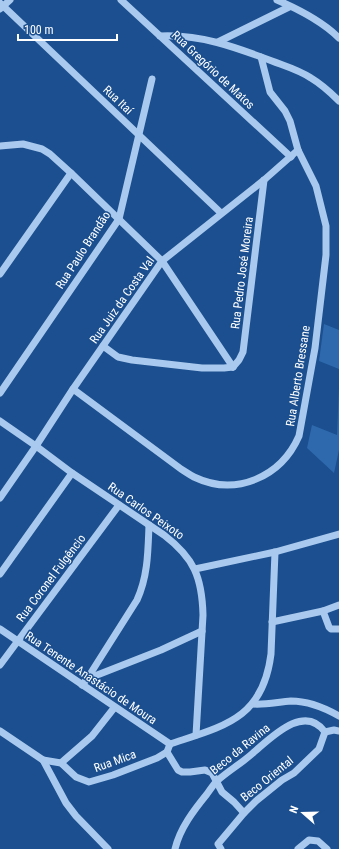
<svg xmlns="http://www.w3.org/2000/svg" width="339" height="849" font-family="'Roboto Condensed',sans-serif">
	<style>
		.green { fill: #2e69ad }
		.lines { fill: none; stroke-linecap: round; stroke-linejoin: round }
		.minor { stroke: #a9c9ee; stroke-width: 7 }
		.labels { text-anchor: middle; stroke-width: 3; stroke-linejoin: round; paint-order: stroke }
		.street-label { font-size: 12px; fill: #fff; stroke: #1b4f8f }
	</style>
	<rect width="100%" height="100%" fill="#1b4f8f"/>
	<g class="green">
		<path d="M 324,324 L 339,330 L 339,369 L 319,361 Z"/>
		<path d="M 339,387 L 339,450 L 334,473 L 307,448 L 312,425 L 337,435 Z"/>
	</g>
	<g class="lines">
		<g class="minor">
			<path d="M 121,0 L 291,157"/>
			<path d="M 277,0 C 298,9 322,21 339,38"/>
			<path d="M 0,3 L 221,213"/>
			<path d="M 0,9 L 10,0"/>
			<path d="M 160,36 C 200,34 235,47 272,61 C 285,66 299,70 311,78 C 321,84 331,93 339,101"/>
			<path d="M 218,42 L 289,7"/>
			<path d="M 0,146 L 23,144 L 42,149 L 50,154 L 71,173 L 162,261 L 233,367"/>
			<path d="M 0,274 L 71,173"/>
			<path d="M 103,346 L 118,357 L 132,360 L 202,368 L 224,368 L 233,367"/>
			<path d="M 233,367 L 239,360 L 243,352 L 264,180"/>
			<path d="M 73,389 L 181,469 C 186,472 190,475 194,477 C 236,497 281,477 299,436 L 315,348 L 326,255 L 326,226 L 316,186 L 298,150 L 290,121 L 285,111 L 270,92 L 261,57"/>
			<path d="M 0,393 L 119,219 L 152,79"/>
			<path d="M 0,421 L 36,446 L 72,473 L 164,535 C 194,558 202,577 203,615 L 196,735"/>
			<path d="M 0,498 L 36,446 L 73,389 L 162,261 L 264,180 L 298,150"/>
			<path d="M 195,569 L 275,552 L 339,534"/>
			<path d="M 0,574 L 72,473"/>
			<path d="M 323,611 L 329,627 L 331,629 L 339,629"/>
			<path d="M 272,622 L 323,611 L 339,605"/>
			<path d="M 0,629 L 170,744"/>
			<path d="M 0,665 L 119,505"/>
			<path d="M 87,679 L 161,650 L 202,631"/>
			<path d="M 82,685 L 87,679 L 137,600 C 148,576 148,551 149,525"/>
			<path d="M 253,704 C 265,705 278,702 291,701 C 307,701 325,708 339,716"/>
			<path d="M 0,731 L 43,760 L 66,803 L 76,816 L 108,849"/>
			<path d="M 325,732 L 334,730 L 339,731"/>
			<path d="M 170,744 C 224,726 263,719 271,654 L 275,552"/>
			<path d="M 167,752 L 178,770 L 182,772 L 190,772 L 205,770 L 212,773 L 222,792 L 234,802 L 244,813"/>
			<path d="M 43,760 L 61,763 L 76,777 L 89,782 L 113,775 L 157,758 L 167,752 L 170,744"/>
			<path d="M 61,763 L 92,736 L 114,708"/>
			<path d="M 175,849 C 180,828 194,810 207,794 C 210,790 213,785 217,781 C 228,771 242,763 253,753 C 271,738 304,703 325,732"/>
			<path d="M 221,849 L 218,844 L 244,813 L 256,801 L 282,780 L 294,773 L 319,749 L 325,732"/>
			<path d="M 298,849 L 309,840 L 318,841 L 327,849"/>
		</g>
	</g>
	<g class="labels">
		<g class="street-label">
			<text transform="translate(213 70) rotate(43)" y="4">Rua Gregório de Matos</text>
			<text transform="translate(118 100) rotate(43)" y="4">Rua Itaí</text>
			<text transform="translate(83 250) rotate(-57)" y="4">Rua Paulo Brandão</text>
			<text transform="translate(242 273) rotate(-83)" y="4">Rua Pedro José Moreira</text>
			<text transform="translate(122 300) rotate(-55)" y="4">Rua Juiz da Costa Val</text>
			<text transform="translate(298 376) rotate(-81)" y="4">Rua Alberto Bressane</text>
			<text transform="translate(146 511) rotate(35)" y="4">Rua Carlos Peixoto</text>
			<text transform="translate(51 578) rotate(-53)" y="4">Rua Coronel Fulgêncio</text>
			<text transform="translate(91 678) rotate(34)" y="4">Rua Tenente Anastácio de Moura</text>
			<text transform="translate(240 749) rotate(-39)" y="4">Beco da Ravina</text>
			<text transform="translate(115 761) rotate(-20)" y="4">Rua Mica</text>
			<text transform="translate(267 779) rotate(-39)" y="4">Beco Oriental</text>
		</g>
	</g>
	<g transform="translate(303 813) rotate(290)" stroke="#1b4f8f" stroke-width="3" paint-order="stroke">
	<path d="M0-3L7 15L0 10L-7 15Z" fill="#ffffff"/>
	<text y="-6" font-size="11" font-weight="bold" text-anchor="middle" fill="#ffffff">N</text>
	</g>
	<path d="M18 34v6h99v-6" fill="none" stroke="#ffffff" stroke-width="2"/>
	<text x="24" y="34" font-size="12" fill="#ffffff" stroke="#1b4f8f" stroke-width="3" paint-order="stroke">100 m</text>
</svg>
